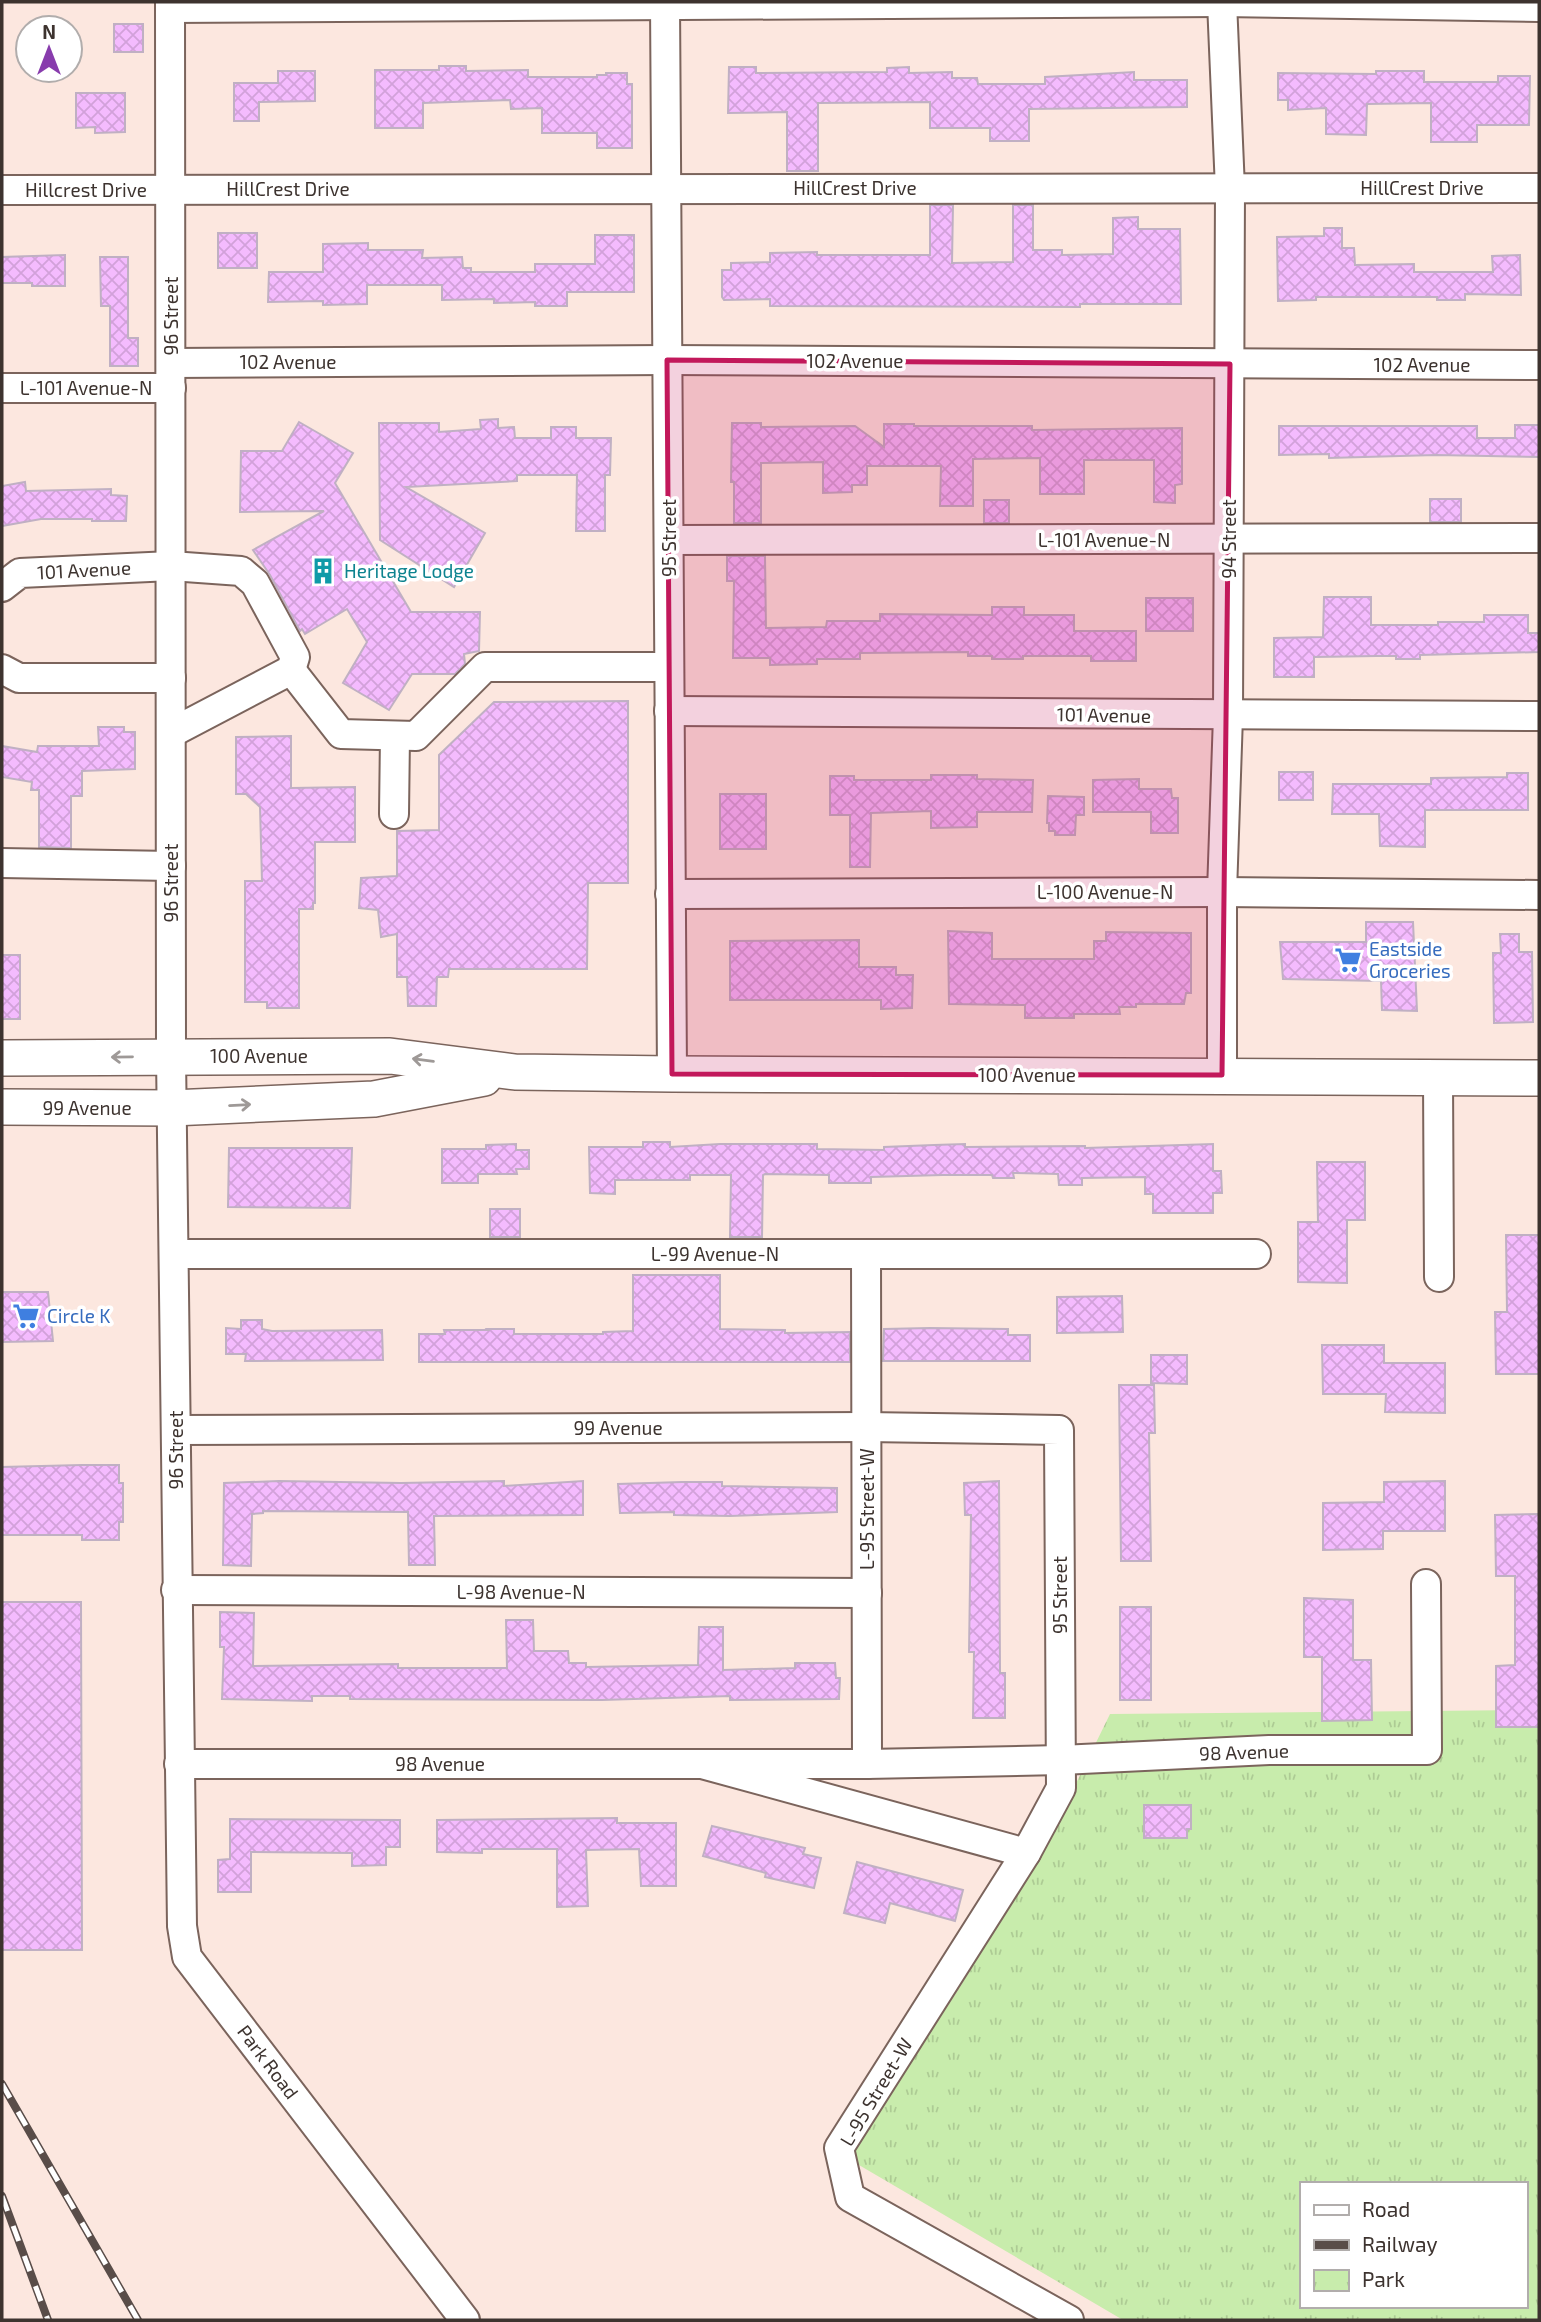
<svg xmlns="http://www.w3.org/2000/svg" width="1541" height="2322" font-family="'Exo 2',sans-serif">
	<style>
		.park { fill: url(#park-tufts); fill-rule: evenodd }
		.building { fill: url(#building-cross-hatch); stroke: #c0b0c3; stroke-width: 2 }
		.lines { fill: none; stroke-linecap: round; stroke-linejoin: round }
		.minor-casing { stroke: #7b645c; stroke-width: 32 }
		.major-casing { stroke: #7b645c; stroke-width: 38 }
		.minor { stroke: #fff; stroke-width: 28 }
		.major { stroke: #fff; stroke-width: 35 }
		.rail-casing { stroke: #594d49; stroke-width: 8 }
		.rail { stroke: #fff; stroke-width: 5; stroke-dasharray: 16; stroke-linecap: butt }
		.oneway { stroke: #9e9997 }
		.marked { fill: #c2185b; fill-opacity: 0.2; stroke: #c2185b; stroke-width: 5; stroke-linejoin: round }
		.labels { text-anchor: middle; stroke-width: 7; stroke-linejoin: round; paint-order: stroke }
		.street-label { font-size: 19px; fill: #3d332f; stroke: #fff }
		.culture-label { font-size: 19px; fill: #0d838f; stroke: #fff; text-anchor: start }
		.shop-label { font-size: 19px; fill: #366cbe; stroke: #fff; text-anchor: start }
	</style>
	<defs>
		<pattern id="park-tufts" width="24" height="20" patternUnits="userSpaceOnUse" patternTransform="scale(1.75)"><rect width="24" height="20" fill="#c8ecac"/><path d="M3 7l-1-3M5 7V3M7 7l1-3M15 17l-1-3M17 17v-4M19 17l1-3" fill="none" stroke="#adcb94"/></pattern>
		<pattern id="building-cross-hatch" width="8" height="8" patternUnits="userSpaceOnUse" patternTransform="scale(1.75)"><rect width="8" height="8" fill="#f4bbfe"/><path d="M0 0l8 8M0 8l8-8" fill="none" stroke="#d2a1da"/></pattern>
	</defs>
	<rect width="100%" height="100%" fill="#fce7df"/>
	<path class="park" d="M 1539,1710 L 1539,2320 L 1123,2320 L 847,2158 L 956,1993 L 1040,1857 L 1110,1714 ZM 1301,2184 L 1525,2184 L 1525,2306 L 1301,2306 Z"/>
	<g class="building">
		<rect x="114" y="24" width="29" height="28"/>
		<path d="M 439,66 L 466,66 L 466,71 L 528,70 L 528,77 L 597,77 L 597,75 L 606,75 L 606,73 L 627,73 L 627,84 L 632,84 L 632,148 L 597,148 L 597,133 L 542,133 L 542,108 L 511,109 L 510,100 L 423,103 L 423,128 L 375,128 L 375,70 L 439,70 Z"/>
		<path d="M 729,67 L 756,67 L 756,73 L 887,72 L 887,68 L 909,67 L 909,73 L 952,72 L 952,78 L 977,78 L 978,84 L 1045,84 L 1045,77 L 1134,72 L 1134,80 L 1187,80 L 1187,107 L 1029,109 L 1029,141 L 990,141 L 990,128 L 930,128 L 930,102 L 818,103 L 818,171 L 787,171 L 787,112 L 728,113 Z"/>
		<path d="M 278,71 L 315,71 L 315,101 L 259,102 L 259,121 L 234,121 L 234,83 L 278,83 Z"/>
		<path d="M 1376,71 L 1424,71 L 1424,82 L 1498,82 L 1498,76 L 1530,76 L 1529,125 L 1477,125 L 1477,142 L 1431,142 L 1431,103 L 1367,104 L 1366,135 L 1326,134 L 1326,108 L 1288,110 L 1288,100 L 1278,100 L 1278,73 L 1376,74 Z"/>
		<path d="M 76,93 L 125,93 L 125,132 L 95,133 L 95,127 L 76,128 Z"/>
		<path d="M 930,205 L 953,205 L 952,263 L 1013,262 L 1013,205 L 1033,205 L 1033,250 L 1062,250 L 1062,255 L 1113,254 L 1113,218 L 1138,217 L 1138,229 L 1180,229 L 1181,304 L 1080,304 L 1080,307 L 770,306 L 770,299 L 724,300 L 722,297 L 722,270 L 731,270 L 731,263 L 770,262 L 770,253 L 817,252 L 817,255 L 930,255 Z"/>
		<path d="M 1324,228 L 1342,228 L 1342,248 L 1354,248 L 1355,265 L 1414,264 L 1414,272 L 1493,272 L 1492,256 L 1520,255 L 1521,295 L 1465,294 L 1465,300 L 1437,300 L 1437,297 L 1316,297 L 1316,300 L 1278,301 L 1277,237 L 1324,236 Z"/>
		<rect x="218" y="233" width="39" height="35"/>
		<path d="M 595,235 L 634,235 L 634,292 L 567,292 L 567,306 L 535,306 L 535,302 L 494,303 L 494,299 L 442,300 L 442,285 L 367,285 L 367,304 L 323,305 L 323,301 L 268,302 L 269,272 L 323,272 L 323,244 L 368,243 L 368,250 L 423,250 L 422,258 L 462,257 L 463,268 L 471,268 L 471,272 L 535,272 L 535,264 L 595,264 Z"/>
		<path d="M 65,255 L 65,286 L 32,286 L 32,283 L 2,283 L 2,257 Z"/>
		<path d="M 100,257 L 128,257 L 128,338 L 138,338 L 138,366 L 110,366 L 110,306 L 101,306 Z"/>
		<path d="M 498,419 L 498,428 L 514,427 L 515,438 L 551,438 L 551,427 L 576,427 L 576,438 L 611,438 L 610,475 L 605,475 L 605,531 L 576,531 L 577,475 L 517,475 L 517,481 L 406,487 L 485,533 L 454,587 L 380,540 L 379,423 L 439,423 L 439,432 L 481,429 L 480,420 Z"/>
		<path d="M 299,422 L 353,453 L 335,483 L 411,612 L 480,612 L 479,651 L 464,654 L 465,664 L 455,674 L 412,674 L 389,710 L 343,683 L 367,642 L 347,609 L 305,634 L 302,629 L 300,631 L 270,575 L 253,550 L 324,511 L 240,512 L 241,451 L 282,451 Z"/>
		<path d="M 732,423 L 761,423 L 761,427 L 855,426 L 884,447 L 884,424 L 914,424 L 914,426 L 1032,426 L 1032,430 L 1182,428 L 1182,484 L 1175,485 L 1175,503 L 1154,502 L 1154,460 L 1084,460 L 1084,494 L 1040,494 L 1040,458 L 973,459 L 973,506 L 940,506 L 941,466 L 867,466 L 867,485 L 852,485 L 852,492 L 823,493 L 823,462 L 761,463 L 761,523 L 734,523 L 734,482 L 731,482 Z"/>
		<path d="M 1515,425 L 1539,425 L 1539,457 L 1436,455 L 1329,458 L 1329,454 L 1279,455 L 1279,426 L 1477,426 L 1477,438 L 1515,438 Z"/>
		<path d="M 25,482 L 26,491 L 111,489 L 111,495 L 127,496 L 126,521 L 92,521 L 92,519 L 41,519 L 2,526 L 2,486 Z"/>
		<rect x="1430" y="499" width="31" height="23"/>
		<rect x="984" y="500" width="25" height="23"/>
		<path d="M 727,556 L 765,556 L 766,628 L 826,627 L 827,621 L 880,621 L 880,614 L 992,615 L 992,607 L 1024,607 L 1024,615 L 1074,615 L 1074,631 L 1136,631 L 1136,661 L 1091,661 L 1091,656 L 1023,656 L 1023,659 L 992,659 L 992,656 L 968,656 L 968,652 L 860,653 L 860,659 L 817,659 L 817,664 L 770,665 L 770,658 L 733,658 L 734,581 L 727,581 Z"/>
		<path d="M 1324,597 L 1371,597 L 1371,625 L 1438,625 L 1438,622 L 1484,622 L 1484,615 L 1528,615 L 1528,633 L 1539,633 L 1539,652 L 1420,655 L 1420,659 L 1396,659 L 1396,656 L 1377,656 L 1314,657 L 1314,677 L 1274,677 L 1274,638 L 1323,637 Z"/>
		<rect x="1146" y="598" width="47" height="33"/>
		<path d="M 628,701 L 628,883 L 588,883 L 587,969 L 449,969 L 448,977 L 437,977 L 436,1006 L 408,1006 L 407,977 L 397,977 L 397,934 L 381,937 L 378,910 L 359,908 L 361,878 L 397,876 L 397,831 L 439,830 L 439,755 L 494,702 Z"/>
		<path d="M 98,727 L 124,727 L 124,732 L 135,732 L 135,769 L 82,771 L 82,796 L 71,796 L 71,848 L 39,847 L 39,790 L 31,790 L 32,782 L 2,777 L 2,746 L 37,752 L 38,746 L 99,746 Z"/>
		<path d="M 291,736 L 291,788 L 355,787 L 355,842 L 315,842 L 315,903 L 313,903 L 313,909 L 299,909 L 299,1008 L 267,1008 L 267,1002 L 245,1002 L 245,881 L 262,881 L 260,807 L 246,794 L 236,794 L 236,737 Z"/>
		<rect x="1279" y="772" width="34" height="28"/>
		<path d="M 1507,773 L 1528,773 L 1528,810 L 1425,810 L 1425,847 L 1380,846 L 1379,814 L 1332,814 L 1333,784 L 1431,784 L 1431,778 L 1507,777 Z"/>
		<path d="M 931,775 L 977,775 L 977,779 L 1033,780 L 1032,812 L 977,812 L 977,827 L 931,828 L 931,811 L 871,813 L 870,867 L 850,867 L 850,815 L 830,815 L 830,776 L 854,776 L 854,780 L 931,780 Z"/>
		<path d="M 1139,779 L 1139,789 L 1171,789 L 1172,798 L 1178,798 L 1178,833 L 1151,833 L 1151,812 L 1093,812 L 1093,780 Z"/>
		<rect x="720" y="794" width="46" height="55"/>
		<path d="M 1048,796 L 1084,797 L 1084,815 L 1076,815 L 1075,835 L 1055,835 L 1055,831 L 1049,831 L 1049,823 L 1047,823 Z"/>
		<path d="M 1366,922 L 1413,922 L 1417,1011 L 1382,1010 L 1381,981 L 1283,979 L 1280,942 L 1366,942 Z"/>
		<path d="M 948,931 L 992,933 L 992,959 L 1094,959 L 1094,941 L 1106,941 L 1106,932 L 1191,933 L 1191,993 L 1186,993 L 1184,1004 L 1136,1004 L 1136,1007 L 1119,1007 L 1120,1014 L 1074,1014 L 1074,1018 L 1025,1018 L 1025,1005 L 949,1004 Z"/>
		<path d="M 1500,934 L 1519,934 L 1519,952 L 1532,952 L 1533,1022 L 1494,1023 L 1493,953 L 1501,953 Z"/>
		<path d="M 859,940 L 859,967 L 896,967 L 896,975 L 913,975 L 912,1008 L 881,1009 L 881,1000 L 730,1000 L 730,941 Z"/>
		<rect x="2" y="955" width="18" height="64"/>
		<path d="M 643,1142 L 670,1142 L 670,1147 L 720,1144 L 817,1144 L 817,1149 L 884,1150 L 884,1147 L 934,1145 L 965,1144 L 965,1147 L 1085,1146 L 1085,1148 L 1213,1144 L 1213,1171 L 1221,1171 L 1222,1193 L 1213,1193 L 1213,1213 L 1153,1213 L 1153,1194 L 1145,1194 L 1145,1177 L 1082,1178 L 1082,1185 L 1059,1185 L 1058,1174 L 1013,1173 L 1014,1178 L 993,1178 L 992,1175 L 943,1175 L 871,1177 L 871,1183 L 829,1183 L 829,1175 L 765,1174 L 763,1175 L 762,1237 L 730,1237 L 731,1175 L 690,1175 L 690,1180 L 615,1180 L 615,1194 L 590,1193 L 589,1147 L 643,1147 Z"/>
		<path d="M 516,1144 L 516,1150 L 529,1150 L 529,1169 L 516,1169 L 517,1174 L 478,1174 L 478,1183 L 442,1183 L 442,1149 L 486,1149 L 486,1145 Z"/>
		<path d="M 229,1148 L 352,1148 L 350,1208 L 228,1207 Z"/>
		<path d="M 1317,1162 L 1365,1162 L 1365,1220 L 1347,1220 L 1347,1283 L 1298,1282 L 1298,1222 L 1318,1222 Z"/>
		<rect x="490" y="1209" width="30" height="28"/>
		<path d="M 1506,1235 L 1539,1235 L 1539,1374 L 1496,1374 L 1495,1312 L 1507,1312 Z"/>
		<path d="M 633,1275 L 720,1275 L 720,1329 L 785,1330 L 785,1333 L 850,1332 L 850,1362 L 419,1362 L 419,1334 L 445,1334 L 444,1330 L 488,1330 L 487,1329 L 514,1329 L 514,1334 L 603,1334 L 603,1332 L 633,1331 Z"/>
		<path d="M 2,1292 L 48,1292 L 53,1341 L 2,1342 Z"/>
		<path d="M 1122,1296 L 1123,1332 L 1057,1333 L 1057,1297 Z"/>
		<path d="M 241,1320 L 262,1320 L 262,1329 L 272,1331 L 382,1330 L 383,1360 L 245,1361 L 246,1354 L 226,1354 L 226,1328 L 241,1329 Z"/>
		<path d="M 930,1328 L 1008,1329 L 1008,1335 L 1030,1335 L 1030,1361 L 883,1361 L 884,1329 Z"/>
		<path d="M 1322,1345 L 1384,1345 L 1384,1363 L 1445,1363 L 1445,1413 L 1385,1412 L 1386,1394 L 1323,1394 Z"/>
		<path d="M 1151,1355 L 1187,1355 L 1187,1384 L 1151,1383 Z"/>
		<path d="M 1119,1385 L 1154,1385 L 1155,1433 L 1149,1433 L 1151,1561 L 1121,1561 Z"/>
		<path d="M 82,1465 L 119,1465 L 119,1483 L 123,1483 L 123,1522 L 119,1522 L 119,1540 L 82,1540 L 82,1535 L 2,1535 L 2,1467 Z"/>
		<path d="M 279,1481 L 401,1483 L 504,1481 L 504,1486 L 583,1481 L 583,1515 L 434,1516 L 435,1565 L 409,1565 L 408,1512 L 263,1511 L 263,1513 L 252,1514 L 251,1566 L 223,1565 L 224,1483 Z"/>
		<path d="M 999,1481 L 1000,1673 L 1005,1673 L 1005,1718 L 973,1718 L 974,1652 L 969,1652 L 971,1515 L 965,1515 L 964,1483 Z"/>
		<path d="M 1445,1481 L 1445,1531 L 1383,1531 L 1383,1549 L 1323,1550 L 1323,1503 L 1384,1502 L 1384,1482 Z"/>
		<path d="M 682,1482 L 722,1482 L 722,1486 L 837,1488 L 837,1512 L 730,1516 L 674,1515 L 674,1512 L 620,1513 L 618,1484 Z"/>
		<path d="M 1539,1514 L 1539,1727 L 1496,1727 L 1496,1666 L 1515,1665 L 1515,1576 L 1496,1576 L 1495,1515 Z"/>
		<path d="M 1304,1598 L 1353,1600 L 1353,1660 L 1371,1660 L 1372,1720 L 1322,1721 L 1322,1657 L 1304,1657 Z"/>
		<path d="M 2,1602 L 81,1602 L 82,1950 L 2,1950 Z"/>
		<rect x="1120" y="1607" width="31" height="93"/>
		<path d="M 220,1612 L 254,1613 L 253,1666 L 398,1664 L 398,1668 L 507,1668 L 506,1620 L 533,1620 L 534,1651 L 568,1651 L 569,1663 L 586,1663 L 586,1667 L 698,1665 L 699,1627 L 723,1627 L 723,1670 L 795,1668 L 795,1663 L 835,1663 L 836,1678 L 840,1678 L 839,1699 L 730,1700 L 730,1696 L 602,1700 L 350,1699 L 350,1696 L 312,1696 L 312,1701 L 222,1699 L 224,1647 L 220,1647 Z"/>
		<path d="M 1144,1805 L 1191,1805 L 1191,1829 L 1187,1829 L 1187,1838 L 1144,1838 Z"/>
		<path d="M 617,1818 L 617,1823 L 676,1823 L 676,1886 L 641,1886 L 639,1849 L 586,1850 L 588,1906 L 557,1907 L 557,1849 L 482,1849 L 482,1853 L 437,1852 L 437,1820 Z"/>
		<path d="M 230,1819 L 400,1820 L 400,1847 L 386,1847 L 386,1865 L 352,1866 L 352,1853 L 251,1852 L 251,1892 L 218,1892 L 218,1860 L 230,1859 Z"/>
		<path d="M 712,1826 L 805,1848 L 803,1854 L 821,1858 L 814,1888 L 765,1877 L 766,1873 L 703,1856 Z"/>
		<path d="M 857,1862 L 963,1890 L 955,1921 L 890,1903 L 885,1923 L 844,1913 Z"/>
	</g>
	<g class="lines">
		<g class="minor-casing">
			<g id="minor">
				<path d="M 170,2 L 171,1056 L 182,1926 L 187,1957 L 465,2320"/>
				<path d="M 665,2 L 672,1074"/>
				<path d="M 171,8 L 1222,2 L 1539,7"/>
				<path d="M 2,190 L 1539,188"/>
				<path d="M 171,363 L 667,360 L 1539,365"/>
				<path d="M 2,388 L 171,388"/>
				<path d="M 669,540 L 1539,538"/>
				<path d="M 2,587 L 20,573 L 171,566 L 241,571 L 255,583 L 295,657 L 291,670 L 171,733"/>
				<path d="M 2,669 L 19,678 L 171,678"/>
				<path d="M 291,670 L 341,734 L 416,736 L 485,667 L 669,667"/>
				<path d="M 669,711 L 1539,716"/>
				<path d="M 394,814 L 395,736"/>
				<path d="M 2,863 L 171,866"/>
				<path d="M 670,894 L 1222,892 L 1539,895"/>
				<path d="M 1222,1075 L 1222,892 L 1228,716 L 1230,189 L 1222,2"/>
				<path d="M 1438,1077 L 1439,1277"/>
				<path d="M 174,1254 L 1256,1254"/>
				<path d="M 866,1254 L 867,1764"/>
				<path d="M 176,1430 L 866,1427 L 1059,1430 L 1061,1788 L 1026,1853 L 702,1764"/>
				<path d="M 176,1590 L 867,1593"/>
				<path d="M 179,1764 L 867,1764 L 1061,1760 L 1269,1750 L 1427,1750 L 1426,1584"/>
				<path d="M 1026,1853 L 839,2148 L 850,2197 L 1069,2320"/>
			</g>
		</g>
		<g class="major-casing">
			<g id="major">
				<path d="M 2,1058 L 390,1056 L 515,1072 L 672,1074 L 1539,1078"/>
				<path d="M 2,1107 L 172,1108 L 374,1099 L 484,1078"/>
			</g>
		</g>
		<use href="#minor" class="minor"/>
		<use href="#major" class="major"/>
		<g class="rail-casing">
			<g id="rail">
				<path d="M 2,2084 L 138,2320"/>
				<path d="M 2,2196 L 48,2320"/>
			</g>
		</g>
		<use href="#rail" class="rail"/>
	</g>
	<defs><path id="oneway-shaft" d="M-6 0H5M1.5-3L5.5 0L1.5 3" fill="none" stroke-width="1.6" stroke-linecap="round" stroke-linejoin="round" transform="scale(1.75)"/></defs>
	<g class="oneway">
		<use href="#oneway-shaft" transform="translate(122 1057) rotate(179)"/>
		<use href="#oneway-shaft" transform="translate(423 1060) rotate(-173)"/>
		<use href="#oneway-shaft" transform="translate(240 1105) rotate(-3)"/>
	</g>
	<path class="marked" d="M 667,360 L 1230,364 L 1222,1075 L 672,1074 Z"/>
	<defs>
		<g id="building-bare" transform="scale(2.1)"><path d="M-4-6H4V6H1V3H-1V6H-4ZM-2.5-4.3h1.7v1.8h-1.7ZM.8-4.3h1.7v1.8H.8ZM-2.5-1h1.7V.8h-1.7ZM.8-1h1.7V.8H.8Z" fill="#0f9aa8" stroke="#fff" stroke-width="2.5" paint-order="stroke"/></g>
		<g id="supermarket-bare" transform="scale(2.1)"><path d="M-6-5.5h2.5l.6 2H6L4.5 2H-2.5L-4.4-4H-6ZM-1.5 3.2a1.3 1.3 0 1 0 .1 0ZM3 3.2a1.3 1.3 0 1 0 .1 0Z" fill="#3f7fe0" stroke="#fff" stroke-width="2.5" paint-order="stroke"/></g>
	</defs>
	<g fill-rule="evenodd">
		<use href="#building-bare" x="323" y="571"/>
		<use href="#supermarket-bare" x="1348" y="960"/>
		<use href="#supermarket-bare" x="26" y="1316"/>
	</g>
	<g class="labels">
		<g class="street-label">
			<text x="855" y="195">HillCrest Drive</text>
			<text x="1422" y="195">HillCrest Drive</text>
			<text x="288" y="196">HillCrest Drive</text>
			<text x="86" y="197">Hillcrest Drive</text>
			<text transform="translate(171 316) rotate(-90)" y="7">96 Street</text>
			<text x="855" y="368">102 Avenue</text>
			<text x="288" y="369">102 Avenue</text>
			<text x="1422" y="372">102 Avenue</text>
			<text x="86" y="395">L-101 Avenue-N</text>
			<text transform="translate(669 538) rotate(-90)" y="7">95 Street</text>
			<text transform="translate(1229 539) rotate(-90)" y="7">94 Street</text>
			<text x="1104" y="547">L-101 Avenue-N</text>
			<text transform="translate(84 570) rotate(-3)" y="7">101 Avenue</text>
			<text transform="translate(1104 715) rotate(1)" y="7">101 Avenue</text>
			<text transform="translate(171 883) rotate(-90)" y="7">96 Street</text>
			<text x="1105" y="899">L-100 Avenue-N</text>
			<text x="259" y="1063">100 Avenue</text>
			<text x="1027" y="1082">100 Avenue</text>
			<text x="87" y="1115">99 Avenue</text>
			<text x="715" y="1261">L-99 Avenue-N</text>
			<text x="618" y="1435">99 Avenue</text>
			<text transform="translate(176 1450) rotate(-90)" y="7">96 Street</text>
			<text transform="translate(867 1509) rotate(-90)" y="7">L-95 Street-W</text>
			<text x="521" y="1599">L-98 Avenue-N</text>
			<text transform="translate(1060 1595) rotate(-90)" y="7">95 Street</text>
			<text transform="translate(1244 1752) rotate(-2)" y="7">98 Avenue</text>
			<text x="440" y="1771">98 Avenue</text>
			<text transform="translate(268 2062) rotate(53)" y="7">Park Road</text>
			<text transform="translate(876 2092) rotate(-59)" y="7">L-95 Street-W</text>
		</g>
		<g class="culture-label">
			<text x="344" y="578">Heritage Lodge</text>
		</g>
		<g class="shop-label">
			<text x="1369" y="956">Eastside<tspan x="1369" dy="22">Groceries</tspan></text>
			<text x="47" y="1323">Circle K</text>
		</g>
	</g>
	<rect width="1541" height="2322" fill="none" stroke="#3d332f" stroke-width="7"/>
	<rect x="1300" y="2182" width="228" height="126" fill="#ffffff" stroke="#b1adac" stroke-width="2"/>
	<rect x="1314" y="2205" width="35" height="10" fill="#ffffff" stroke="#b1adac" stroke-width="2"/>
	<text x="1362" y="2217" font-size="21" fill="#3d332f">Road</text>
	<rect x="1314" y="2240" width="35" height="10" fill="#594d49" stroke="#b1adac" stroke-width="2"/>
	<text x="1362" y="2252" font-size="21" fill="#3d332f">Railway</text>
	<rect x="1314" y="2270" width="35" height="21" fill="url(#park-tufts)" stroke="#b1adac" stroke-width="2"/>
	<text x="1362" y="2287" font-size="21" fill="#3d332f">Park</text>
	<g transform="translate(49 49)"><circle r="33" fill="#ffffff" stroke="#b1adac" stroke-width="2"/>
	<path d="M0-5L12 26L0 18L-12 26Z" fill="#883cad"/>
	<text y="-10" font-size="19" font-weight="bold" text-anchor="middle" fill="#3d332f">N</text>
	</g>
</svg>
